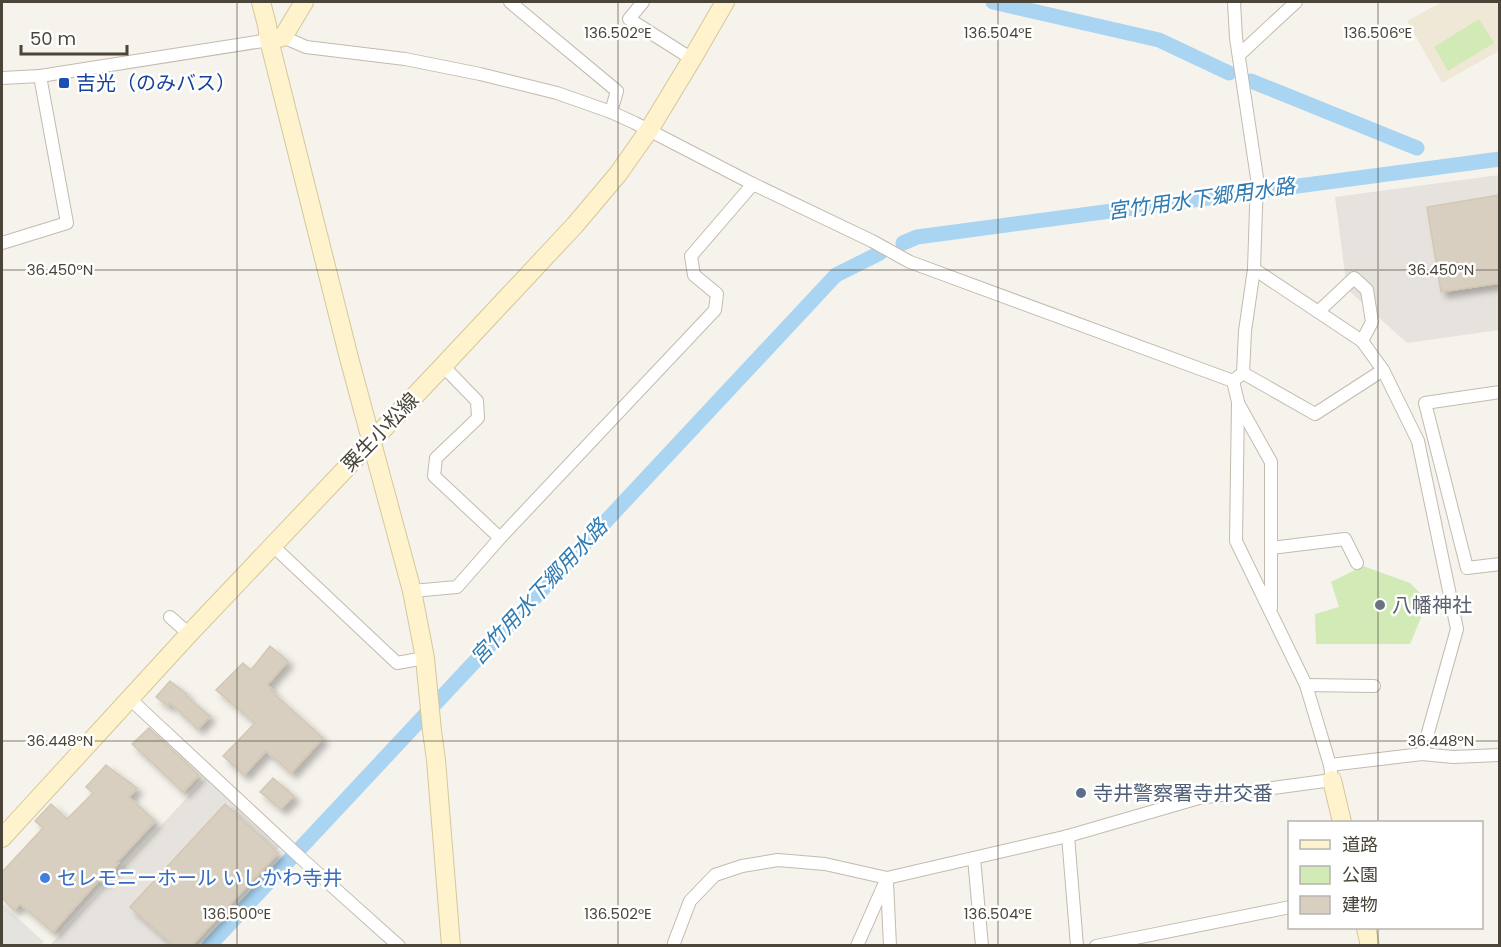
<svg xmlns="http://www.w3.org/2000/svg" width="1501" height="947" font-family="Poppins,'Noto Sans JP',sans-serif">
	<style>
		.industrial { fill: #e6e2dd }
		.education { fill: #efe8d6 }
		.green { fill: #d2eab5 }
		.parking { fill: #e5e3e0 }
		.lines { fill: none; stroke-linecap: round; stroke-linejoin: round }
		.canal { stroke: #a9d4f2; stroke-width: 15 }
		.building { fill: #d8cfc1; stroke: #d3c7b4; stroke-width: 1.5; filter: url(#shadow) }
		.street-casing { stroke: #c2bbae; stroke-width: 14 }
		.secondary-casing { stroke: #d6c79b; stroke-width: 20 }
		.street { stroke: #fff; stroke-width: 12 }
		.secondary { stroke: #fff3cd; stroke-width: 18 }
		.ticks { fill: none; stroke: #4b4439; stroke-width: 1.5; stroke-opacity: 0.45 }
		.transit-dot { fill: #1a4fb4; stroke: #fff; stroke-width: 2 }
		.worship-dot { fill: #6b7280; stroke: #fff; stroke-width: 2 }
		.service-dot { fill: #5c6f8a; stroke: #fff; stroke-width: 2 }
		.shop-dot { fill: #3f7fe0; stroke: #fff; stroke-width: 2 }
		.labels { text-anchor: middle; stroke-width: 5; stroke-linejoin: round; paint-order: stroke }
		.transit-label { font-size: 20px; fill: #164399; stroke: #fff; text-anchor: start }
		.street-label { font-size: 20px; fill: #4b4439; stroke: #fff }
		.worship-label { font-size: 20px; fill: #5b616d; stroke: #fff; text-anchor: start }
		.service-label { font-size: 20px; fill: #4e5e75; stroke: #fff; text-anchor: start }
		.shop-label { font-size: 20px; fill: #366cbe; stroke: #fff; text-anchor: start }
		.water-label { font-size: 21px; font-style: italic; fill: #2e7ab2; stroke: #fff }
		.ticks-label { font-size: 15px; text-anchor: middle; fill: #4b4439; stroke: #fff; stroke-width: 5; stroke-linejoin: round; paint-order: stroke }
	</style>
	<defs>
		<filter id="shadow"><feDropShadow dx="5.5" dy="5.5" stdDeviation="3" flood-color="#0004"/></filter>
	</defs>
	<rect width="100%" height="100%" fill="#f6f3ec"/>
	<g class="industrial">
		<path d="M 1499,175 L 1499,330 L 1407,343 L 1347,289 L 1335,197 Z"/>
		<path d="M 207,776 L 283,843 L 188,945 L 49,946 Z"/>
	</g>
	<path class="education" d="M 1442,2 L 1499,2 L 1499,51 L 1442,83 L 1407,21 Z"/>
	<g class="green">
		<path d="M 1479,19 L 1494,43 L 1448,71 L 1434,47 Z"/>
		<path d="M 1363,566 L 1410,583 L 1428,601 L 1410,644 L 1316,644 L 1315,614 L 1339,607 L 1331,582 Z"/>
	</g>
	<path class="parking" d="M 2,904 L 44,942 L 40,945 L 2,945 Z"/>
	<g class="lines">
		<g class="canal">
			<path d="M 993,2 L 1159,40 L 1229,73"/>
			<path d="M 1251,81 L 1417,148"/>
			<path d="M 903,243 L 917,237 L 1500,159"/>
			<path d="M 209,946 L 836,275 L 880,253"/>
		</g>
	</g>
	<g class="building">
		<path d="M 1500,195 L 1500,283 L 1441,292 L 1427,207 Z"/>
		<path d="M 270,646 L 288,661 L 267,685 L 273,690 L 271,691 L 323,738 L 291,773 L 266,751 L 244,775 L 223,756 L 255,723 L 216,690 L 243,663 L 251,670 Z"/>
		<path d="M 170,681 L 187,694 L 186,696 L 210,716 L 198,729 L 170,703 L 168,706 L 156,697 Z"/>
		<path d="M 149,728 L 199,775 L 183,792 L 132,744 Z"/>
		<path d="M 106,765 L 137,788 L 129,797 L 155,821 L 117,862 L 119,863 L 101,882 L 99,880 L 53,932 L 20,904 L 14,910 L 2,898 L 2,872 L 43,828 L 35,821 L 51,804 L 67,819 L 93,793 L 86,787 Z"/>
		<path d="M 273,778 L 294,796 L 281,809 L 260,792 Z"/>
		<path d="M 225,804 L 278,853 L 192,945 L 173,945 L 130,907 Z"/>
	</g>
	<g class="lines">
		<g class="street-casing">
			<g id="street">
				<path d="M 510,2 L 617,91 L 611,112"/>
				<path d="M 643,2 L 629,19 L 692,59"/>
				<path d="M 283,37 L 306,47 L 405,59 L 480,74 L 557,93 L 611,112 L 635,123 L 753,184 L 872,241 L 910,262 L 1233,381"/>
				<path d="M 1239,55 L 1296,2"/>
				<path d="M 2,78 L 40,76 L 269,40"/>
				<path d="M 2,243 L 67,223 L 40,76"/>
				<path d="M 1254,269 L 1362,341 L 1383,370 L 1418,441 L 1457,629 L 1422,754"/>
				<path d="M 1318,312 L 1354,278 L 1367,290 L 1372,322 L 1362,341"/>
				<path d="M 443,366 L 477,401 L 478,418 L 436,458 L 434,476 L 500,538"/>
				<path d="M 1243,373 L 1315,414 L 1383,370"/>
				<path d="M 1233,381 L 1243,373 L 1245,331 L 1254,269 L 1257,178 L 1236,38 L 1234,2"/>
				<path d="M 1500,392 L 1425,403 L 1467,568 L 1500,564"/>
				<path d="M 1238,403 L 1271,462 L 1271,608"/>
				<path d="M 273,546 L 397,663 L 425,658"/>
				<path d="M 1271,548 L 1345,539 L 1357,563"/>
				<path d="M 412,591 L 457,587 L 500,538 L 715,310 L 717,294 L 694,275 L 691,256 L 753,184"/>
				<path d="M 170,617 L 189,634"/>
				<path d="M 1306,685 L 1374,686"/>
				<path d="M 130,699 L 303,860 L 399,946"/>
				<path d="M 1330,765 L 1422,754 L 1453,757 L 1500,755"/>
				<path d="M 1068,836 L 1077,946"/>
				<path d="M 974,858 L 982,946"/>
				<path d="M 887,882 L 890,946"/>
				<path d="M 675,946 L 674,943 L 690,901 L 715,875 L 742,866 L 778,860 L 825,864 L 887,878 L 1068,836 L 1199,798 L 1332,780 L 1330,765 L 1306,685 L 1236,541 L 1238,402 L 1233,381"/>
				<path d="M 857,946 L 887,878"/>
				<path d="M 1096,946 L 1290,907"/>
			</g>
		</g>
		<g class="secondary-casing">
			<g id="secondary">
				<path d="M 261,2 L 267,25 L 269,40 L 349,358 L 412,591 L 425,658 L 432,731 L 436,760 L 451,946"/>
				<path d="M 269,40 L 283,37 L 304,2"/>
				<path d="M 1332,780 L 1342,822"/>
				<path d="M 2,838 L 189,634 L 443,366 L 575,225 L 618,174 L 649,130 L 692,59 L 725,2"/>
				<path d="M 1366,928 L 1370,946"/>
			</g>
		</g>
		<use href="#street" class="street"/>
		<use href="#secondary" class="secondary"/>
	</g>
	<path class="ticks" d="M 237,2 L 237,946M 618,2 L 618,946M 998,2 L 998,946M 1378,2 L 1378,822M 2,270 L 1500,270M 2,741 L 1500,741M 1378,928 L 1378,946"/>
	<rect class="transit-dot" x="58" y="77" width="12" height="12" rx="3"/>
	<circle class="worship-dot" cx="1380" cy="605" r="6"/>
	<circle class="service-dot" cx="1081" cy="793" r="6"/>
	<circle class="shop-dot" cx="45" cy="878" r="6"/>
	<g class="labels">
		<g class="transit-label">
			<text x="76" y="90">吉光（のみバス）</text>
		</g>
		<g class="street-label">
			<text transform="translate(380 432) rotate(-46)" y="7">粟生小松線</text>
		</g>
		<g class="worship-label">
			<text x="1392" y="612">八幡神社</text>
		</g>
		<g class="service-label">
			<text x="1093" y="800">寺井警察署寺井交番</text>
		</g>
		<g class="shop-label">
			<text x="57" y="885">セレモニーホール いしかわ寺井</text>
		</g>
		<g class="water-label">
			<text transform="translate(1201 199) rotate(-8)" y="7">宮竹用水下郷用水路</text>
			<text transform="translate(539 592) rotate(-47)" y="7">宮竹用水下郷用水路</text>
		</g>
	</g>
	<g class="ticks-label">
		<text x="618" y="38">136.502°E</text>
		<text x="998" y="38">136.504°E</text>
		<text x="1378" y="38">136.506°E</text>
		<text x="60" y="275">36.450°N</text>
		<text x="1441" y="275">36.450°N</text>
		<text x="60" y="746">36.448°N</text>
		<text x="1441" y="746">36.448°N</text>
		<text x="237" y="919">136.500°E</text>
		<text x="618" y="919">136.502°E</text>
		<text x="998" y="919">136.504°E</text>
	</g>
	<rect width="1501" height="947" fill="none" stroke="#4b4439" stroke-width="6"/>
	<rect x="1288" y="821" width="195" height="108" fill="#ffffff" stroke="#b7b4b0" stroke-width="1.5"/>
	<rect x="1300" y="840" width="30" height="9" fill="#fff3cd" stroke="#b7b4b0" stroke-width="1.5"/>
	<text x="1342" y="851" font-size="18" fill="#4b4439">道路</text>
	<rect x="1300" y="866" width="30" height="18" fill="#d2eab5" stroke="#b7b4b0" stroke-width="1.5"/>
	<text x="1342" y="881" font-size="18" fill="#4b4439">公園</text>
	<rect x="1300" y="896" width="30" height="18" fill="#d8cfc1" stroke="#b7b4b0" stroke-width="1.5"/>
	<text x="1342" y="911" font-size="18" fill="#4b4439">建物</text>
	<path d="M21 45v9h106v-9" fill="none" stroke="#4b4439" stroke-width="3"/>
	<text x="30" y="45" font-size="18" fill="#4b4439" stroke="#ffffff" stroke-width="4.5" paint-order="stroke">50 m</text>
</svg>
